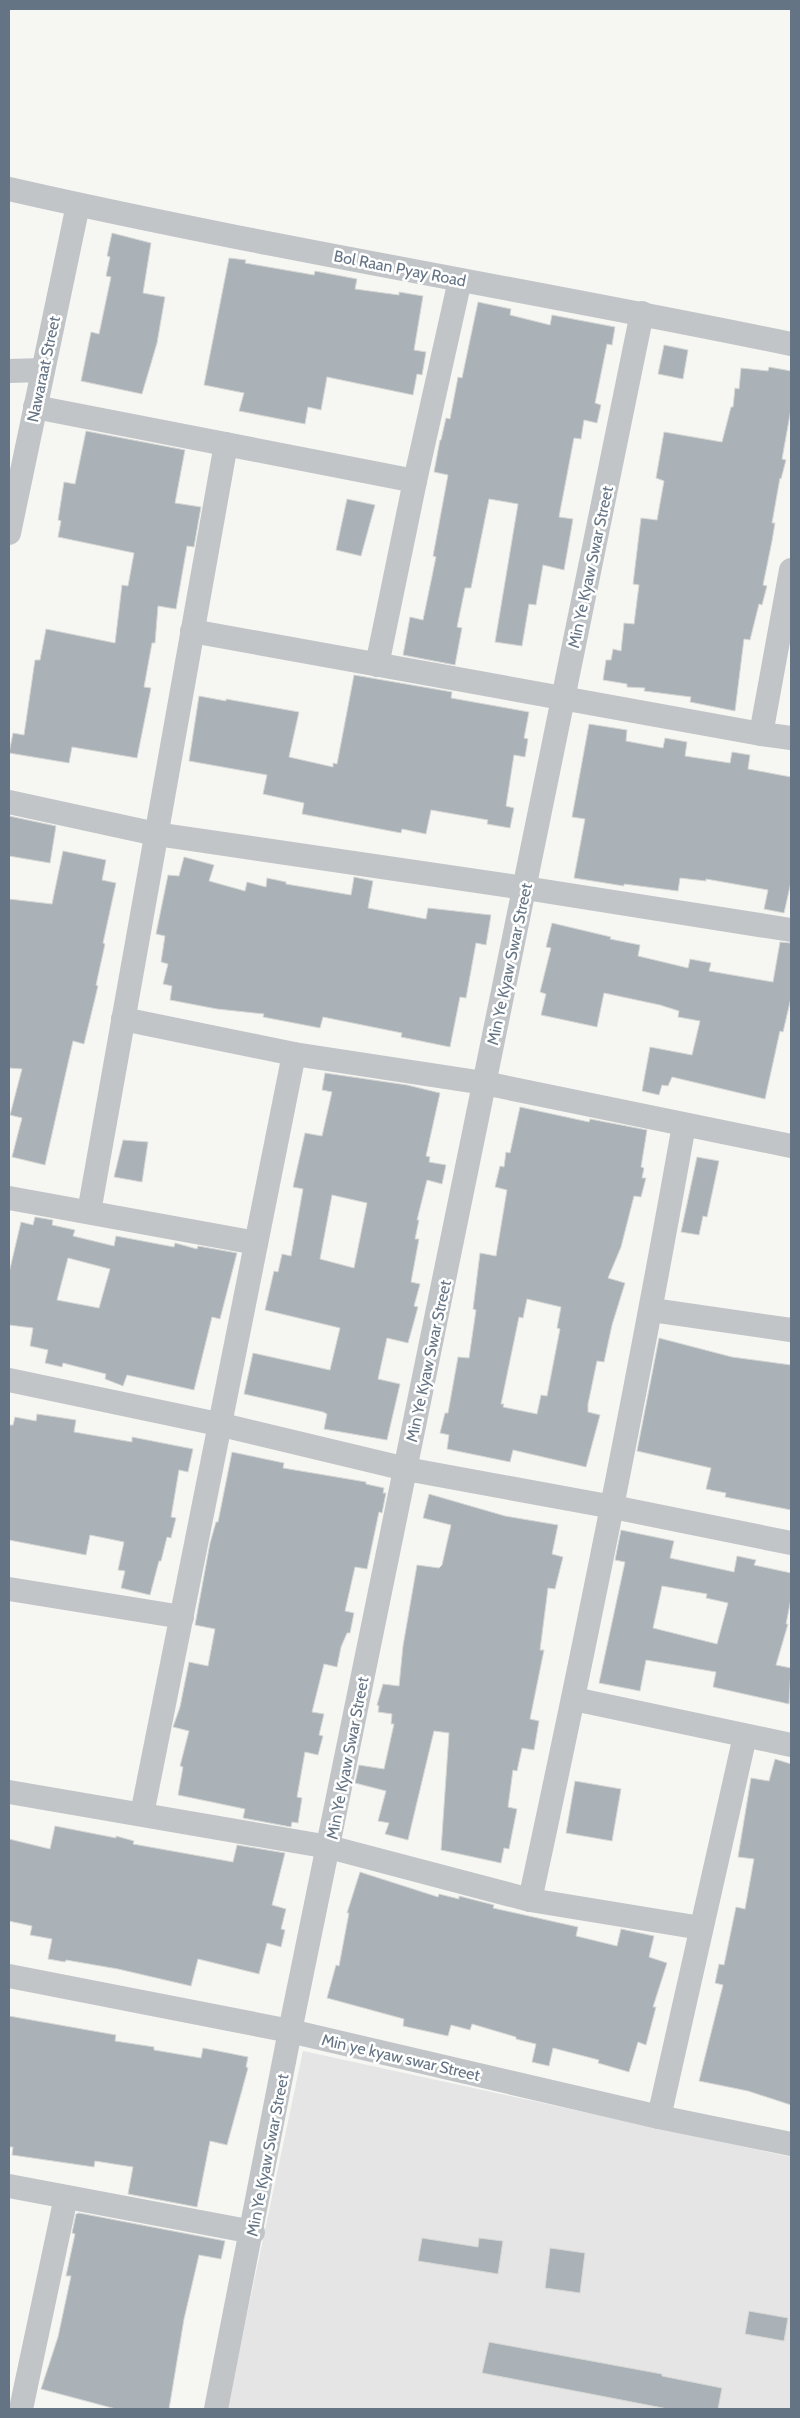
<svg xmlns="http://www.w3.org/2000/svg" width="800" height="2418" font-family="Cabin,sans-serif">
	<style>
		.built { fill: #e4e5e4 }
		.building { fill: #aab2b8; stroke: #d7d8d5; fill-rule: evenodd }
		.lines { fill: none; stroke-linecap: round; stroke-linejoin: round }
		.minor { stroke: #c1c5c8; stroke-width: 24 }
		.labels { text-anchor: middle; stroke-width: 5; stroke-linejoin: round; paint-order: stroke }
		.street-label { font-size: 16px; fill: #657484; stroke: #fff }
	</style>
	<rect width="100%" height="100%" fill="#f6f6f3"/>
	<path class="built" d="M 303,2051 L 791,2157 L 791,2409 L 227,2409 Z"/>
	<g class="building">
		<path d="M 112,233 L 151,243 L 143,293 L 165,297 L 157,343 L 142,394 L 81,381 L 91,332 L 99,334 L 111,277 L 106,276 L 110,257 L 107,256 Z"/>
		<path d="M 229,258 L 246,260 L 245,263 L 314,275 L 315,271 L 357,279 L 355,289 L 399,295 L 399,292 L 423,296 L 414,350 L 426,352 L 422,375 L 417,374 L 413,395 L 327,377 L 321,410 L 308,407 L 305,424 L 239,411 L 244,393 L 204,385 Z"/>
		<path d="M 478,302 L 511,309 L 510,315 L 550,325 L 552,315 L 615,327 L 612,345 L 607,344 L 595,403 L 601,405 L 597,423 L 584,420 L 581,439 L 574,438 L 559,517 L 573,519 L 564,570 L 543,565 L 536,605 L 529,604 L 522,646 L 495,642 L 518,504 L 489,499 L 471,588 L 465,588 L 457,627 L 462,628 L 455,665 L 403,655 L 410,617 L 423,620 L 436,557 L 433,556 L 448,475 L 434,472 L 440,440 L 441,440 L 446,418 L 450,419 L 458,377 L 462,378 Z"/>
		<path d="M 664,345 L 688,350 L 683,379 L 658,374 Z"/>
		<path d="M 769,367 L 791,371 L 791,409 L 782,459 L 786,460 L 781,479 L 780,478 L 772,523 L 775,523 L 772,541 L 763,585 L 767,586 L 762,605 L 759,604 L 750,640 L 744,639 L 735,711 L 690,702 L 691,697 L 644,691 L 645,688 L 627,687 L 627,684 L 603,680 L 606,660 L 611,660 L 613,649 L 621,651 L 624,623 L 634,624 L 639,585 L 633,584 L 641,518 L 657,520 L 664,481 L 656,478 L 664,432 L 722,442 L 731,407 L 733,407 L 735,388 L 739,389 L 741,368 L 768,371 Z"/>
		<path d="M 86,431 L 185,450 L 175,503 L 201,507 L 194,547 L 187,546 L 176,609 L 158,606 L 155,643 L 152,643 L 144,687 L 151,688 L 137,758 L 72,747 L 69,763 L 9,753 L 13,733 L 24,735 L 35,660 L 40,660 L 46,629 L 115,643 L 122,585 L 128,586 L 134,553 L 58,537 L 61,521 L 58,520 L 64,482 L 75,484 Z"/>
		<path d="M 347,499 L 375,505 L 361,556 L 336,550 Z"/>
		<path d="M 354,675 L 452,692 L 451,698 L 529,712 L 524,738 L 528,739 L 525,757 L 514,755 L 506,806 L 514,808 L 510,828 L 487,824 L 488,820 L 431,810 L 426,834 L 402,829 L 401,833 L 302,814 L 304,803 L 263,794 L 267,775 L 189,761 L 199,696 L 226,701 L 226,699 L 299,712 L 289,757 L 333,767 L 333,763 L 337,764 Z"/>
		<path d="M 589,724 L 627,730 L 626,741 L 663,748 L 665,738 L 687,742 L 685,756 L 730,763 L 732,752 L 750,755 L 748,769 L 791,777 L 791,882 L 784,913 L 764,909 L 768,890 L 706,879 L 706,881 L 680,878 L 678,891 L 624,884 L 624,886 L 574,878 L 585,819 L 572,817 Z"/>
		<path d="M 9,816 L 56,826 L 50,863 L 9,856 Z"/>
		<path d="M 63,851 L 106,860 L 102,880 L 116,883 L 103,943 L 105,944 L 96,985 L 98,986 L 84,1044 L 73,1041 L 45,1165 L 12,1157 L 22,1118 L 10,1115 L 22,1069 L 9,1068 L 9,899 L 52,904 Z"/>
		<path d="M 184,857 L 214,865 L 209,881 L 245,891 L 247,882 L 266,887 L 267,878 L 286,882 L 286,884 L 351,895 L 354,877 L 373,881 L 368,908 L 426,919 L 428,908 L 491,915 L 486,945 L 476,943 L 466,998 L 460,997 L 450,1047 L 401,1037 L 402,1033 L 323,1017 L 320,1028 L 263,1017 L 264,1014 L 217,1009 L 170,1000 L 172,986 L 163,984 L 168,964 L 161,962 L 165,936 L 156,934 L 168,875 L 179,876 Z"/>
		<path d="M 552,923 L 611,937 L 610,939 L 640,945 L 638,956 L 688,968 L 690,959 L 711,963 L 709,971 L 773,982 L 780,942 L 791,943 L 791,998 L 783,1032 L 780,1031 L 765,1099 L 672,1077 L 668,1086 L 662,1085 L 659,1095 L 642,1091 L 650,1047 L 692,1055 L 700,1021 L 678,1017 L 679,1011 L 660,1005 L 604,993 L 597,1027 L 541,1015 L 546,994 L 540,992 L 551,948 L 546,947 Z"/>
		<path d="M 325,1073 L 407,1085 L 440,1093 L 426,1156 L 430,1157 L 429,1162 L 446,1165 L 442,1184 L 427,1180 L 417,1220 L 419,1220 L 415,1239 L 419,1239 L 411,1282 L 420,1284 L 414,1306 L 418,1307 L 408,1343 L 387,1338 L 378,1379 L 400,1384 L 387,1440 L 324,1429 L 327,1414 L 323,1412 L 244,1394 L 253,1353 L 330,1370 L 340,1328 L 265,1310 L 274,1271 L 278,1272 L 282,1254 L 291,1256 L 303,1189 L 293,1187 L 305,1133 L 322,1136 L 332,1092 L 322,1090 ZM 332,1195 L 367,1203 L 354,1268 L 320,1259 Z"/>
		<path d="M 520,1107 L 589,1122 L 590,1119 L 647,1130 L 641,1167 L 644,1168 L 642,1178 L 646,1178 L 641,1197 L 634,1196 L 621,1247 L 608,1278 L 625,1283 L 612,1325 L 604,1362 L 597,1361 L 588,1404 L 588,1412 L 600,1415 L 586,1467 L 513,1450 L 510,1462 L 447,1449 L 449,1435 L 440,1433 L 445,1413 L 448,1413 L 458,1357 L 469,1358 L 476,1310 L 473,1309 L 480,1253 L 496,1256 L 507,1190 L 495,1187 L 500,1166 L 504,1167 L 506,1152 L 510,1153 ZM 527,1299 L 561,1307 L 557,1328 L 560,1329 L 547,1396 L 541,1395 L 537,1414 L 503,1407 L 504,1404 L 501,1404 L 519,1317 L 523,1318 Z"/>
		<path d="M 123,1140 L 148,1142 L 142,1182 L 114,1177 Z"/>
		<path d="M 697,1157 L 719,1161 L 707,1217 L 703,1216 L 699,1235 L 681,1232 Z"/>
		<path d="M 35,1217 L 53,1220 L 52,1225 L 75,1230 L 73,1236 L 114,1246 L 116,1236 L 174,1247 L 175,1243 L 197,1249 L 198,1246 L 237,1253 L 220,1319 L 212,1317 L 194,1390 L 127,1375 L 123,1386 L 105,1379 L 106,1374 L 63,1363 L 62,1367 L 45,1363 L 48,1350 L 30,1346 L 33,1328 L 9,1325 L 9,1273 L 21,1222 L 33,1225 ZM 68,1258 L 110,1269 L 99,1308 L 57,1300 Z"/>
		<path d="M 659,1338 L 732,1357 L 791,1365 L 791,1510 L 725,1497 L 726,1493 L 706,1489 L 711,1468 L 637,1451 Z"/>
		<path d="M 37,1414 L 76,1420 L 74,1432 L 132,1442 L 132,1437 L 193,1449 L 188,1472 L 179,1470 L 171,1517 L 176,1518 L 171,1538 L 167,1537 L 161,1561 L 159,1561 L 150,1595 L 121,1588 L 125,1571 L 118,1570 L 124,1542 L 90,1535 L 86,1555 L 9,1540 L 9,1425 L 13,1425 L 15,1417 L 36,1421 Z"/>
		<path d="M 232,1452 L 284,1463 L 283,1468 L 366,1482 L 366,1484 L 384,1488 L 383,1493 L 386,1493 L 382,1513 L 379,1512 L 367,1569 L 355,1567 L 345,1611 L 354,1613 L 350,1633 L 347,1633 L 341,1647 L 337,1667 L 324,1664 L 312,1712 L 324,1714 L 319,1735 L 323,1736 L 318,1755 L 305,1752 L 297,1797 L 302,1798 L 298,1823 L 292,1822 L 291,1827 L 243,1818 L 245,1809 L 178,1795 L 183,1767 L 180,1766 L 189,1731 L 173,1727 L 180,1707 L 189,1662 L 208,1666 L 215,1629 L 195,1625 L 210,1543 L 216,1522 L 218,1522 Z"/>
		<path d="M 429,1494 L 505,1516 L 558,1525 L 552,1554 L 563,1557 L 555,1589 L 548,1588 L 540,1650 L 544,1650 L 530,1719 L 539,1721 L 534,1750 L 522,1748 L 517,1771 L 513,1770 L 508,1807 L 517,1809 L 509,1849 L 504,1848 L 501,1863 L 441,1850 L 449,1733 L 434,1731 L 408,1840 L 385,1834 L 389,1823 L 378,1821 L 386,1791 L 355,1783 L 359,1765 L 384,1769 L 394,1724 L 391,1724 L 392,1714 L 378,1712 L 379,1706 L 377,1705 L 383,1684 L 399,1686 L 403,1646 L 417,1565 L 439,1568 L 442,1565 L 451,1525 L 423,1518 Z"/>
		<path d="M 621,1530 L 674,1541 L 670,1558 L 734,1572 L 737,1556 L 756,1560 L 754,1565 L 791,1573 L 791,1599 L 786,1624 L 788,1624 L 776,1665 L 791,1668 L 789,1704 L 713,1687 L 716,1672 L 646,1660 L 640,1691 L 599,1683 L 625,1562 L 615,1560 ZM 662,1586 L 707,1594 L 706,1598 L 728,1603 L 717,1644 L 653,1628 Z"/>
		<path d="M 775,1759 L 791,1764 L 791,2105 L 748,2091 L 699,2081 L 723,1985 L 715,1983 L 719,1964 L 724,1965 L 736,1907 L 745,1909 L 754,1859 L 738,1857 L 751,1778 L 769,1781 Z"/>
		<path d="M 575,1781 L 621,1789 L 612,1841 L 566,1833 Z"/>
		<path d="M 55,1826 L 116,1838 L 116,1836 L 134,1841 L 133,1844 L 233,1862 L 237,1845 L 285,1853 L 272,1905 L 286,1909 L 281,1929 L 285,1930 L 281,1947 L 267,1943 L 259,1974 L 198,1959 L 191,1986 L 118,1969 L 66,1960 L 65,1962 L 48,1959 L 52,1939 L 30,1935 L 32,1926 L 9,1921 L 9,1839 L 50,1849 Z"/>
		<path d="M 360,1872 L 438,1897 L 439,1894 L 459,1899 L 459,1896 L 494,1905 L 493,1908 L 578,1927 L 576,1936 L 617,1946 L 621,1929 L 654,1936 L 649,1957 L 667,1963 L 653,2007 L 656,2007 L 646,2045 L 638,2042 L 629,2072 L 598,2063 L 599,2060 L 553,2048 L 549,2066 L 532,2062 L 536,2044 L 516,2039 L 516,2037 L 472,2024 L 470,2030 L 451,2025 L 448,2036 L 403,2026 L 404,2019 L 327,1998 L 336,1965 L 339,1966 L 349,1913 L 347,1913 Z"/>
		<path d="M 9,2016 L 116,2035 L 115,2041 L 154,2047 L 154,2050 L 201,2058 L 203,2048 L 248,2057 L 246,2067 L 248,2068 L 227,2145 L 210,2141 L 197,2207 L 128,2194 L 133,2167 L 95,2161 L 94,2167 L 12,2155 L 13,2147 L 9,2147 Z"/>
		<path d="M 79,2213 L 225,2241 L 221,2259 L 199,2255 L 184,2319 L 169,2409 L 116,2409 L 41,2389 L 58,2337 L 71,2276 L 66,2276 L 75,2234 L 72,2233 L 76,2214 Z"/>
		<path d="M 422,2238 L 478,2247 L 479,2238 L 503,2241 L 498,2274 L 418,2261 Z"/>
		<path d="M 550,2248 L 585,2253 L 580,2293 L 545,2288 Z"/>
		<path d="M 749,2311 L 788,2318 L 784,2341 L 745,2334 Z"/>
		<path d="M 489,2342 L 662,2374 L 662,2376 L 722,2388 L 718,2409 L 668,2409 L 482,2373 Z"/>
	</g>
	<g class="lines">
		<g class="minor">
			<path d="M 9,189 C 268,248 531,290 791,344"/>
			<path d="M 9,371 L 43,370"/>
			<path d="M 35,407 L 415,481"/>
			<path d="M 9,533 L 78,205"/>
			<path d="M 192,631 L 761,734 L 791,738"/>
			<path d="M 377,665 L 415,481 L 460,280"/>
			<path d="M 761,734 L 791,570"/>
			<path d="M 9,802 L 156,834 L 525,888 L 791,930"/>
			<path d="M 123,1019 L 294,1054 L 484,1083 L 791,1146"/>
			<path d="M 9,1198 L 256,1243"/>
			<path d="M 89,1212 L 226,444"/>
			<path d="M 652,1310 L 791,1330"/>
			<path d="M 9,1380 L 218,1424 L 406,1469 L 613,1507 L 791,1543"/>
			<path d="M 9,1589 L 182,1617"/>
			<path d="M 574,1699 L 791,1745"/>
			<path d="M 9,1792 L 329,1847 L 530,1900 L 701,1928"/>
			<path d="M 142,1814 L 294,1054"/>
			<path d="M 530,1900 C 586,1642 638,1384 684,1125"/>
			<path d="M 9,1976 L 290,2031 L 659,2117 L 791,2144"/>
			<path d="M 659,2117 L 745,1736"/>
			<path d="M 9,2186 L 253,2232"/>
			<path d="M 21,2409 L 66,2197"/>
			<path d="M 216,2409 L 290,2031 L 642,313"/>
		</g>
	</g>
	<g class="labels">
		<g class="street-label">
			<text transform="translate(400 268) rotate(11)" y="6">Bol Raan Pyay Road</text>
			<text transform="translate(43 369) rotate(-78)" y="6">Nawaraat Street</text>
			<text transform="translate(590 567) rotate(-78)" y="6">Min Ye Kyaw Swar Street</text>
			<text transform="translate(509 964) rotate(-78)" y="6">Min Ye Kyaw Swar Street</text>
			<text transform="translate(428 1361) rotate(-78)" y="6">Min Ye Kyaw Swar Street</text>
			<text transform="translate(347 1758) rotate(-79)" y="6">Min Ye Kyaw Swar Street</text>
			<text transform="translate(401 2057) rotate(13)" y="6">Min ye kyaw swar Street</text>
			<text transform="translate(267 2155) rotate(-79)" y="6">Min Ye Kyaw Swar Street</text>
		</g>
	</g>
	<rect width="800" height="2418" fill="none" stroke="#657484" stroke-width="20"/>
</svg>
